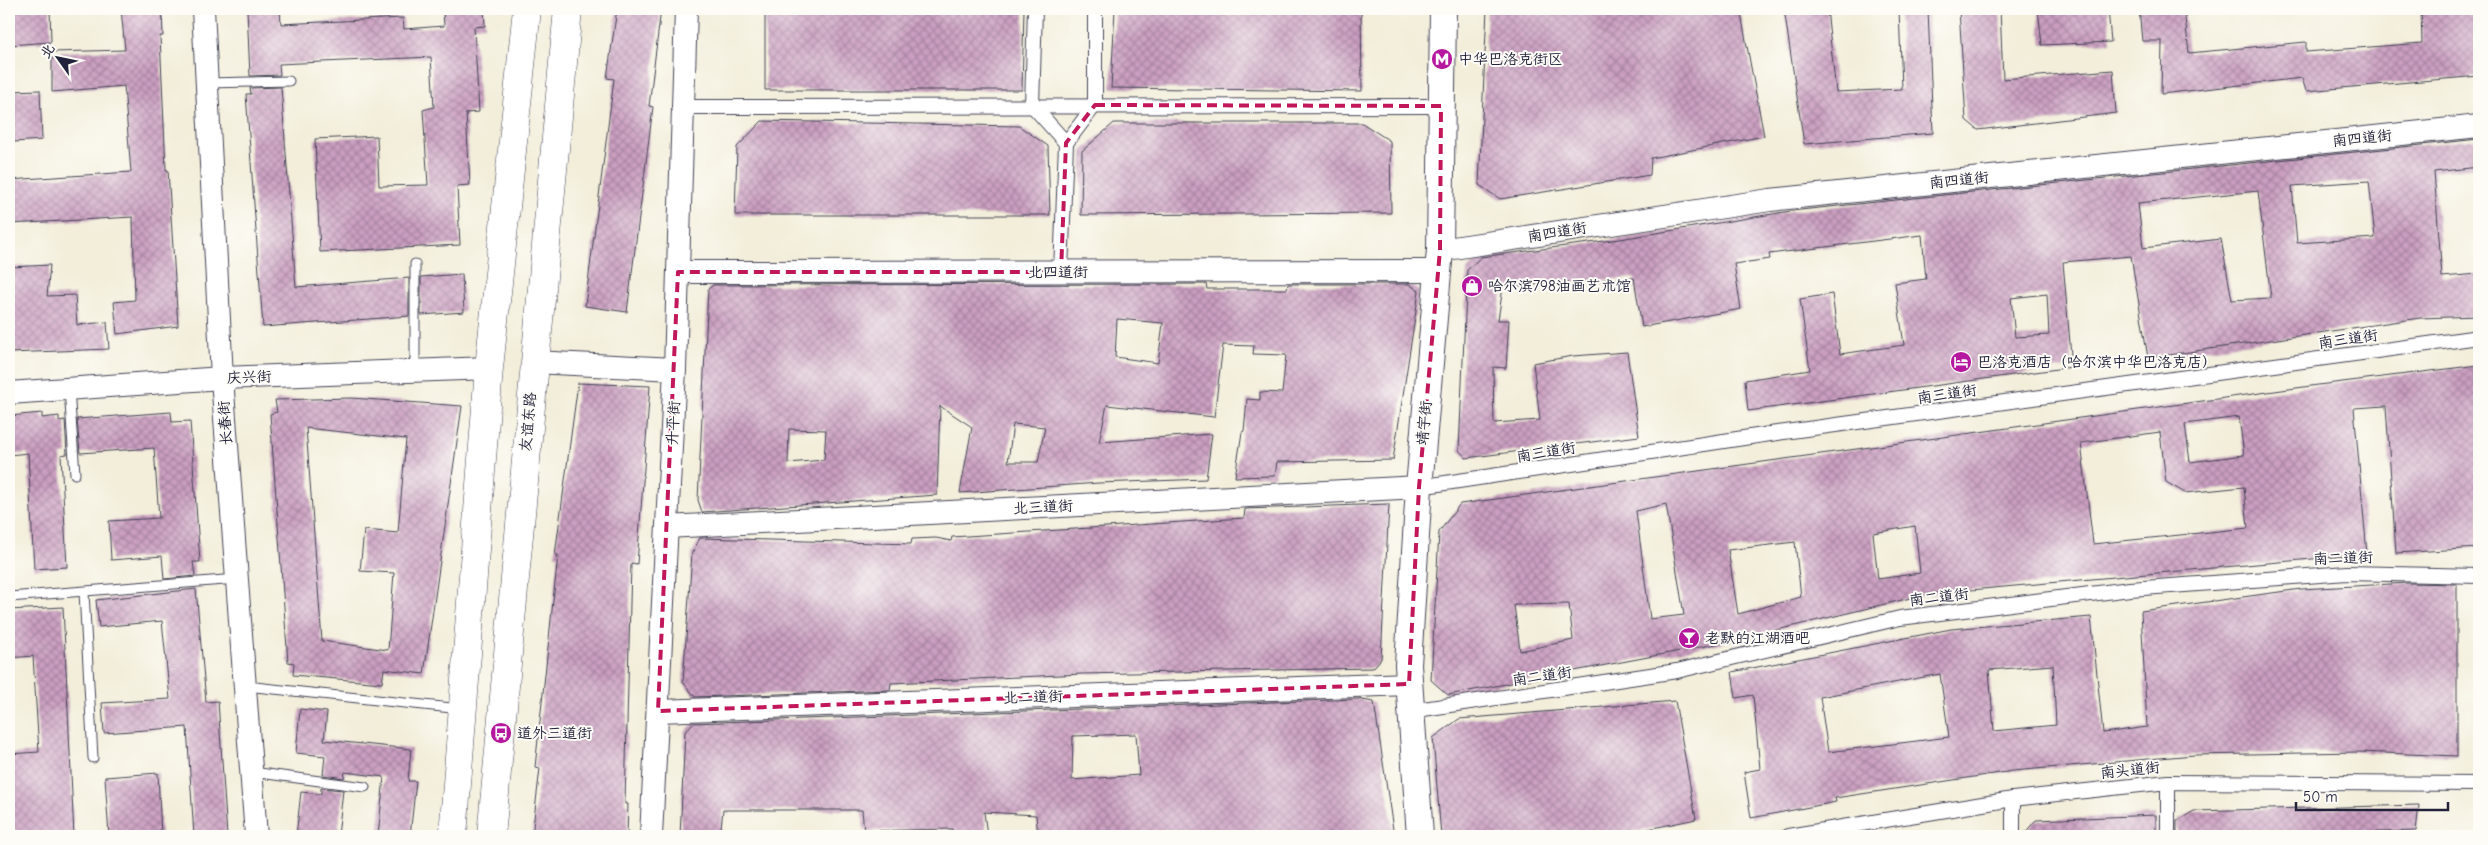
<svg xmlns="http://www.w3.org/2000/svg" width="2488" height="845" font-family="'Comic Neue','LXGW WenKai TC',sans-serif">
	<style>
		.building { fill: url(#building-cross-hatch); fill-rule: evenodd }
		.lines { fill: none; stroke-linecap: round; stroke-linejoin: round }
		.service-casing { stroke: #414153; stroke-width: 11 }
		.pedestrian-casing { stroke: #414153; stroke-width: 16 }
		.tertiary-casing { stroke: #414153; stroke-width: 24 }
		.secondary-casing { stroke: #414153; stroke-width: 28 }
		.trunk-casing { stroke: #414153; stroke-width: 29 }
		.service { stroke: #fff; stroke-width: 9 }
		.pedestrian { stroke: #fff; stroke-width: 14 }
		.tertiary { stroke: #fff; stroke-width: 22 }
		.secondary { stroke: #fff; stroke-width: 26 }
		.trunk { stroke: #fff; stroke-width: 28 }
		.marked { fill: none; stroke: #c2185b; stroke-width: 4; stroke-dasharray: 10 6; stroke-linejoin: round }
		.labels { text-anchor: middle; stroke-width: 4; stroke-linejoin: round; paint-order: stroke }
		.poi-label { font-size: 15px; fill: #22223b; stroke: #fdfcf7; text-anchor: start }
		.street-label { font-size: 15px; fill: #22223b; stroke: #fdfcf7 }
	</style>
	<defs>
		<pattern id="building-cross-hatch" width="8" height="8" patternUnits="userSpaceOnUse" patternTransform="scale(1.25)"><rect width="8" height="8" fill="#cb9fc1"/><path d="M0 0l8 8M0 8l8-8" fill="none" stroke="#a4819e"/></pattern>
	</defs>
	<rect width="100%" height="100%" fill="#fdfcf7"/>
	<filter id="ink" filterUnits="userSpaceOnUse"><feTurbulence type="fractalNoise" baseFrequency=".02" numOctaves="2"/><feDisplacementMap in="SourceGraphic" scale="10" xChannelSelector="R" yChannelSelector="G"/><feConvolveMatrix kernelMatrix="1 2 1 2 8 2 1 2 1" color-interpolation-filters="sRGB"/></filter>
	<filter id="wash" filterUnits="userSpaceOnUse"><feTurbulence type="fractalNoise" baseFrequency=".0096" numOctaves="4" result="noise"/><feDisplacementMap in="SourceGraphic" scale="20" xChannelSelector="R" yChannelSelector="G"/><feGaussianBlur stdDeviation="1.12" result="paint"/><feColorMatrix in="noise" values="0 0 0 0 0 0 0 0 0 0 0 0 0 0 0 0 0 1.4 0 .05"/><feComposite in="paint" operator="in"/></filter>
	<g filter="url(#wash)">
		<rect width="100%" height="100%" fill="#f3eeda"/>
		<g id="blocks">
			<g class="building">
				<path d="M 9,9 L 50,9 L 51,42 L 9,45 Z"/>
				<path d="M 121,9 L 162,9 L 163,36 L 160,36 L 166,170 L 168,170 L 178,326 L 117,334 L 114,302 L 135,300 L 133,217 L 9,224 L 9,180 L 131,172 L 124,86 L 52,92 L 52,52 L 125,50 Z"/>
				<path d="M 247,9 L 280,9 L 281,24 L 403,18 L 404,29 L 444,26 L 443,9 L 484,9 L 485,26 L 474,27 L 479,112 L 466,113 L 470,185 L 457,186 L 460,245 L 320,252 L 315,139 L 377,136 L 379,186 L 428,185 L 423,110 L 434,107 L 431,57 L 279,64 L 280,75 L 250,76 Z"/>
				<path d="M 617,9 L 661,9 L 649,106 L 653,107 L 627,312 L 585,306 L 614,79 L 607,78 Z"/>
				<path d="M 765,9 L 1024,9 L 1022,90 L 765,90 Z"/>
				<path d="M 1115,9 L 1361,9 L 1362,91 L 1111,88 Z"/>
				<path d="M 1487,9 L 1740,9 L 1764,136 L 1651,158 L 1650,175 L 1500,199 L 1479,185 Z"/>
				<path d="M 1784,9 L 1827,9 L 1836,92 L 1902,89 L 1899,9 L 1928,9 L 1933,133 L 1804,144 Z"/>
				<path d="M 1959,9 L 2000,9 L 2003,79 L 2113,70 L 2116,113 L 1978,130 L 1966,120 Z"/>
				<path d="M 2038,9 L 2108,9 L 2111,42 L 2042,45 Z"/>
				<path d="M 2139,9 L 2184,9 L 2189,53 L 2306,42 L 2306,52 L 2422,43 L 2421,9 L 2479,9 L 2479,76 L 2306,91 L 2302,78 L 2161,94 L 2162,41 L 2142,41 Z"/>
				<path d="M 281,87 L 296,287 L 409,278 L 409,316 L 263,327 L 246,94 L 251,94 L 250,88 Z"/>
				<path d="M 40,90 L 42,140 L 14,142 L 11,91 Z"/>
				<path d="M 762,121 L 1019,126 L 1048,146 L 1050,215 L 735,215 L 737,147 Z"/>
				<path d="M 1114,123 L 1362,123 L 1390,141 L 1391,213 L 1081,215 L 1082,151 Z"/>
				<path d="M 2479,139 L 2479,167 L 2434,172 L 2442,277 L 2479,274 L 2479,316 L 2420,318 L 2148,358 L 2131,256 L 2063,262 L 2072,367 L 1748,411 L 1745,380 L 1810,370 L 1800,299 L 1832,294 L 1840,354 L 1904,345 L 1895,283 L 1926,279 L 1922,235 L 1769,254 L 1770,259 L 1734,264 L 1741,309 L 1642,327 L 1634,278 L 1503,287 L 1498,320 L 1509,320 L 1506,368 L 1493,367 L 1494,423 L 1540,420 L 1533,363 L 1573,356 L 1627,352 L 1639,436 L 1466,458 L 1459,450 L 1467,270 L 1481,257 L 1620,239 L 1791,211 ZM 2369,181 L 2375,238 L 2297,243 L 2292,186 ZM 2258,191 L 2271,298 L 2232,300 L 2221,239 L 2143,248 L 2138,203 ZM 2047,294 L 2049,335 L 2015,337 L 2011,298 Z"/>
				<path d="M 50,265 L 47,296 L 75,295 L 77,325 L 107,322 L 109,349 L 9,353 L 9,267 Z"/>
				<path d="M 462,274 L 464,312 L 421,315 L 421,277 Z"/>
				<path d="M 1206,284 L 1207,289 L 1287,289 L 1288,284 L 1409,284 L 1419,291 L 1393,460 L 1277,462 L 1275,476 L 1235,477 L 1242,432 L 1244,431 L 1247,399 L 1260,400 L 1260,392 L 1282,393 L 1286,355 L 1253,354 L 1254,346 L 1223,345 L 1214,417 L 1107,405 L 1099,442 L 1212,434 L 1206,479 L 1099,483 L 960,493 L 972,427 L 940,406 L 937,495 L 702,512 L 698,500 L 708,289 L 713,285 ZM 1117,319 L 1163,323 L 1158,363 L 1115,357 ZM 1013,424 L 1045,427 L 1038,462 L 1008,462 ZM 789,429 L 826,430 L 824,460 L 788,463 Z"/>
				<path d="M 2479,365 L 2479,548 L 2396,553 L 2386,406 L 2354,408 L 2367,554 L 1927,594 L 1727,642 L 1448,695 L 1431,680 L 1439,532 L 1460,504 L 2318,385 ZM 2239,417 L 2244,455 L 2190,462 L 2185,424 ZM 2160,432 L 2166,482 L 2185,493 L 2244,487 L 2248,528 L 2093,544 L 2081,443 ZM 1666,504 L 1684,615 L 1650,619 L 1636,511 ZM 1915,526 L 1920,573 L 1878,579 L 1873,533 ZM 1795,542 L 1801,597 L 1738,614 L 1728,550 ZM 1569,604 L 1573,640 L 1520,651 L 1514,605 Z"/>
				<path d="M 578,383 L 650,386 L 637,564 L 631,563 L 625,804 L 628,804 L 627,836 L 532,836 L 540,768 L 535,767 L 558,555 L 555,555 Z"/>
				<path d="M 351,398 L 462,406 L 424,674 L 384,669 L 382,683 L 293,675 L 294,663 L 288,662 L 270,414 L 277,412 L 275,400 ZM 306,428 L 406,439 L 398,533 L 364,530 L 360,571 L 394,573 L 388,650 L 322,641 Z"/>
				<path d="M 171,412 L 172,422 L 190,421 L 200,562 L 193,562 L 195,576 L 164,579 L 162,556 L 111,560 L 109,521 L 159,518 L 154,448 L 80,453 L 77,419 Z"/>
				<path d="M 42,413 L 42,418 L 59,416 L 59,421 L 65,420 L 67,454 L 61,455 L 67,567 L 34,569 L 28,453 L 9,455 L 9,416 Z"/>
				<path d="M 1389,504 L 1381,659 L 1373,668 L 1082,674 L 891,683 L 890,690 L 695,697 L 683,682 L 692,553 L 700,538 L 911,544 L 912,539 L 936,538 L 951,541 L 952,537 L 1244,518 L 1245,509 Z"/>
				<path d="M 2408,583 L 2457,584 L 2457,756 L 2359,752 L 2194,755 L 2013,771 L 1835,798 L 1836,802 L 1751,818 L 1744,772 L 1760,769 L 1753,695 L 1736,698 L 1732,672 L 1951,629 L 2091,617 L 2103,733 L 2147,727 L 2141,611 L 2301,589 ZM 2053,665 L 2056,725 L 1994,731 L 1989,670 ZM 1940,674 L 1949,737 L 1828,752 L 1820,697 Z"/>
				<path d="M 196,589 L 206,702 L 218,701 L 227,836 L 194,836 L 187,727 L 104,733 L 102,703 L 170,699 L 162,621 L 99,627 L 96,600 Z"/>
				<path d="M 63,607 L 74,836 L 9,836 L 9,754 L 39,752 L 33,656 L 9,658 L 9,610 Z"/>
				<path d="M 1357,699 L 1374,702 L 1394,836 L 1038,836 L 1036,815 L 984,812 L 987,836 L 953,836 L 952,829 L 864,831 L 862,810 L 723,810 L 720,836 L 680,836 L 685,732 L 693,723 ZM 1136,734 L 1139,775 L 1072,780 L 1073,736 Z"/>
				<path d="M 1675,701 L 1696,819 L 1615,836 L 1441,836 L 1433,738 L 1459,719 Z"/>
				<path d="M 300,709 L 327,712 L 324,740 L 411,749 L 408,781 L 416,781 L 410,836 L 378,836 L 384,777 L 345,772 L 344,778 L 323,775 L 325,756 L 296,753 Z"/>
				<path d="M 158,773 L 161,836 L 109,836 L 105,777 Z"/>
				<path d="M 321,788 L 343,790 L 338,836 L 296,836 L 301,792 L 321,794 Z"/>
				<path d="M 2419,805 L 2416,831 L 2347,833 L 2347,836 L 2177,836 L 2177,821 L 2194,811 Z"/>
				<path d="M 2156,815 L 2156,835 L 2159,832 L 2159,836 L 2022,836 L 2036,820 Z"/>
			</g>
		</g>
	</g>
	<g filter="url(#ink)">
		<use href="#blocks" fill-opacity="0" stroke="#414153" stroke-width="1"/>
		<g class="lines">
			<g class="service-casing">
				<g id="service">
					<path d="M 207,83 L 289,81"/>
					<path d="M 415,371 L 415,264"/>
					<path d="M 69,389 L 75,474"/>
					<path d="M 84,592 L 93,758"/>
					<path d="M 9,597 L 237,579"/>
					<path d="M 245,686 L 461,709"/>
					<path d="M 252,772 L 365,787"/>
				</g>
			</g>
			<g class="pedestrian-casing">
				<g id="pedestrian">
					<path d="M 1035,9 L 1032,105 L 1066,143 L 1061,272"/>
					<path d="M 683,107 L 1444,106"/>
					<path d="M 1066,143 L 1095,105 L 1095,9"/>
					<path d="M 1419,487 L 1770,434 L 2479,337"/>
					<path d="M 1410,711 L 1677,671 L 1900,618 L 2130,589 L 2347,573 L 2479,576"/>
					<path d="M 2168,782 L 2168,836"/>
					<path d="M 1788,836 L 2013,799 L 2168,782 L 2479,784"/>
					<path d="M 2013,836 L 2013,799"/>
				</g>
			</g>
			<g class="tertiary-casing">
				<g id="tertiary">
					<path d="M 203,9 L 222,378 L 256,836"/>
					<path d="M 1440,250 L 1770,200 L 2479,126"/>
					<path d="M 678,272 L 1437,271"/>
					<path d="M 533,362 L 675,369"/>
					<path d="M 9,393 L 222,378 L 489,368"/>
					<path d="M 667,527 L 1419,487"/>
					<path d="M 658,711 L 1409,684"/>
					<path d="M 651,836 L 675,369 L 686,9"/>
				</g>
			</g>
			<g class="secondary-casing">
				<path id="secondary" d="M 1420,836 L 1408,665 L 1419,487 L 1440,250 L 1443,9"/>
			</g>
			<g class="trunk-casing">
				<g id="trunk">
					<path d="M 453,836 L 489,368 L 527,9"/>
					<path d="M 491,836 L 568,9"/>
				</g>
			</g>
			<use href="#service" class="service"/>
			<use href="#pedestrian" class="pedestrian"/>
			<use href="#tertiary" class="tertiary"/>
			<use href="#secondary" class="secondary"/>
			<use href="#trunk" class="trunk"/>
		</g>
	</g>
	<path class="marked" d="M 1095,105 L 1441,106 L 1440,250 L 1419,487 L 1409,684 L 658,711 L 678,272 L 1061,272 L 1066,143 Z"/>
	<defs>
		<g id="metro-disc" transform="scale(1.125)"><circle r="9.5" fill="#b5179e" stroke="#fdfcf7"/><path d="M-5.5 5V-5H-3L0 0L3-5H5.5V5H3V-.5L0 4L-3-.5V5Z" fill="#fff"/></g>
		<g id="shop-disc" transform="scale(1.125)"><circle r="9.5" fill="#b5179e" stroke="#fdfcf7"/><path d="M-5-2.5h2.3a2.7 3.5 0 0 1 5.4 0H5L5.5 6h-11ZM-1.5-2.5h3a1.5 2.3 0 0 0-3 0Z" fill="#fff"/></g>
		<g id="hotel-disc" transform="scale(1.125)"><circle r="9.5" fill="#b5179e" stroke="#fdfcf7"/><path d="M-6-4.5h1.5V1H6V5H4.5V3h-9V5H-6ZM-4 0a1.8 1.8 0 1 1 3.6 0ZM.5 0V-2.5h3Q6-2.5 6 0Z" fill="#fff"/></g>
		<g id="bar-disc" transform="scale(1.125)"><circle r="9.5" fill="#b5179e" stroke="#fdfcf7"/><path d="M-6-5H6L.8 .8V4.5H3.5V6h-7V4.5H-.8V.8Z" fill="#fff"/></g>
		<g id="bus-disc" transform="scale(1.125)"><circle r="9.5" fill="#b5179e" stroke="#fdfcf7"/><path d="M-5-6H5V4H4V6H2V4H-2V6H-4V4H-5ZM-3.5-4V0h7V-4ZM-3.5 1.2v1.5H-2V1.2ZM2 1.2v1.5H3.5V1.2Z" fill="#fff"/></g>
	</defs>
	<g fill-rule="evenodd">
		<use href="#metro-disc" x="1442" y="59"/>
		<use href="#shop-disc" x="1472" y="286"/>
		<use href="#hotel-disc" x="1961" y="362"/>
		<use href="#bar-disc" x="1689" y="638"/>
		<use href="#bus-disc" x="501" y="733"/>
	</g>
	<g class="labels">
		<g class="poi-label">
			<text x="1458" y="64">中华巴洛克街区</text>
			<text x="1488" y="291">哈尔滨798油画艺术馆</text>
			<text x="1977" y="367">巴洛克酒店（哈尔滨中华巴洛克店）</text>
			<text x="1705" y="643">老默的江湖酒吧</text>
			<text x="517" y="738">道外三道街</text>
		</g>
		<g class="street-label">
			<text transform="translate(2362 138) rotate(-6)" y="5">南四道街</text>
			<text transform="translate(1959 180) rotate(-6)" y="5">南四道街</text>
			<text transform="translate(1557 232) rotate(-9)" y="5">南四道街</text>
			<text x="1058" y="277">北四道街</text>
			<text transform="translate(2348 339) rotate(-8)" y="5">南三道街</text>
			<text transform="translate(249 377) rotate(-2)" y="5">庆兴街</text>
			<text transform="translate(1947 394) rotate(-8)" y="5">南三道街</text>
			<text transform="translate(528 422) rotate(-85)" y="5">友谊东路</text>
			<text transform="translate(225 423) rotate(-94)" y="5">长春街</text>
			<text transform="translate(673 423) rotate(-87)" y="5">升平街</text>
			<text transform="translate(1424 423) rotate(-85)" y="5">靖宇街</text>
			<text transform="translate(1546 452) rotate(-9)" y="5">南三道街</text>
			<text transform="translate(1043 507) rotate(-3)" y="5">北三道街</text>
			<text transform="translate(2343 558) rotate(-2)" y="5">南二道街</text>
			<text transform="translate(1939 597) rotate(-7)" y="5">南二道街</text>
			<text transform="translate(1542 676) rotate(-8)" y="5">南二道街</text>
			<text transform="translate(1033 697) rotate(-2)" y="5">北二道街</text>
			<text transform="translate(2130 770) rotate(-6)" y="5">南头道街</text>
		</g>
	</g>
	<rect width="2488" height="845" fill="none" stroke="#fdfcf7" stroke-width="30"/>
	<g transform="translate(58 58) rotate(303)" stroke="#fdfcf7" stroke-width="4" paint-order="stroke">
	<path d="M0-4L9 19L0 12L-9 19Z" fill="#22223b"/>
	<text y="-8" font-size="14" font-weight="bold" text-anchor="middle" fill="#22223b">北</text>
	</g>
	<path d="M2296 802v8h152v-8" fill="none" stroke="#22223b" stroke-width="2.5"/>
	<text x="2303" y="802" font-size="15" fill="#22223b" stroke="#fdfcf7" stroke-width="4" paint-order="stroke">50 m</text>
</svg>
